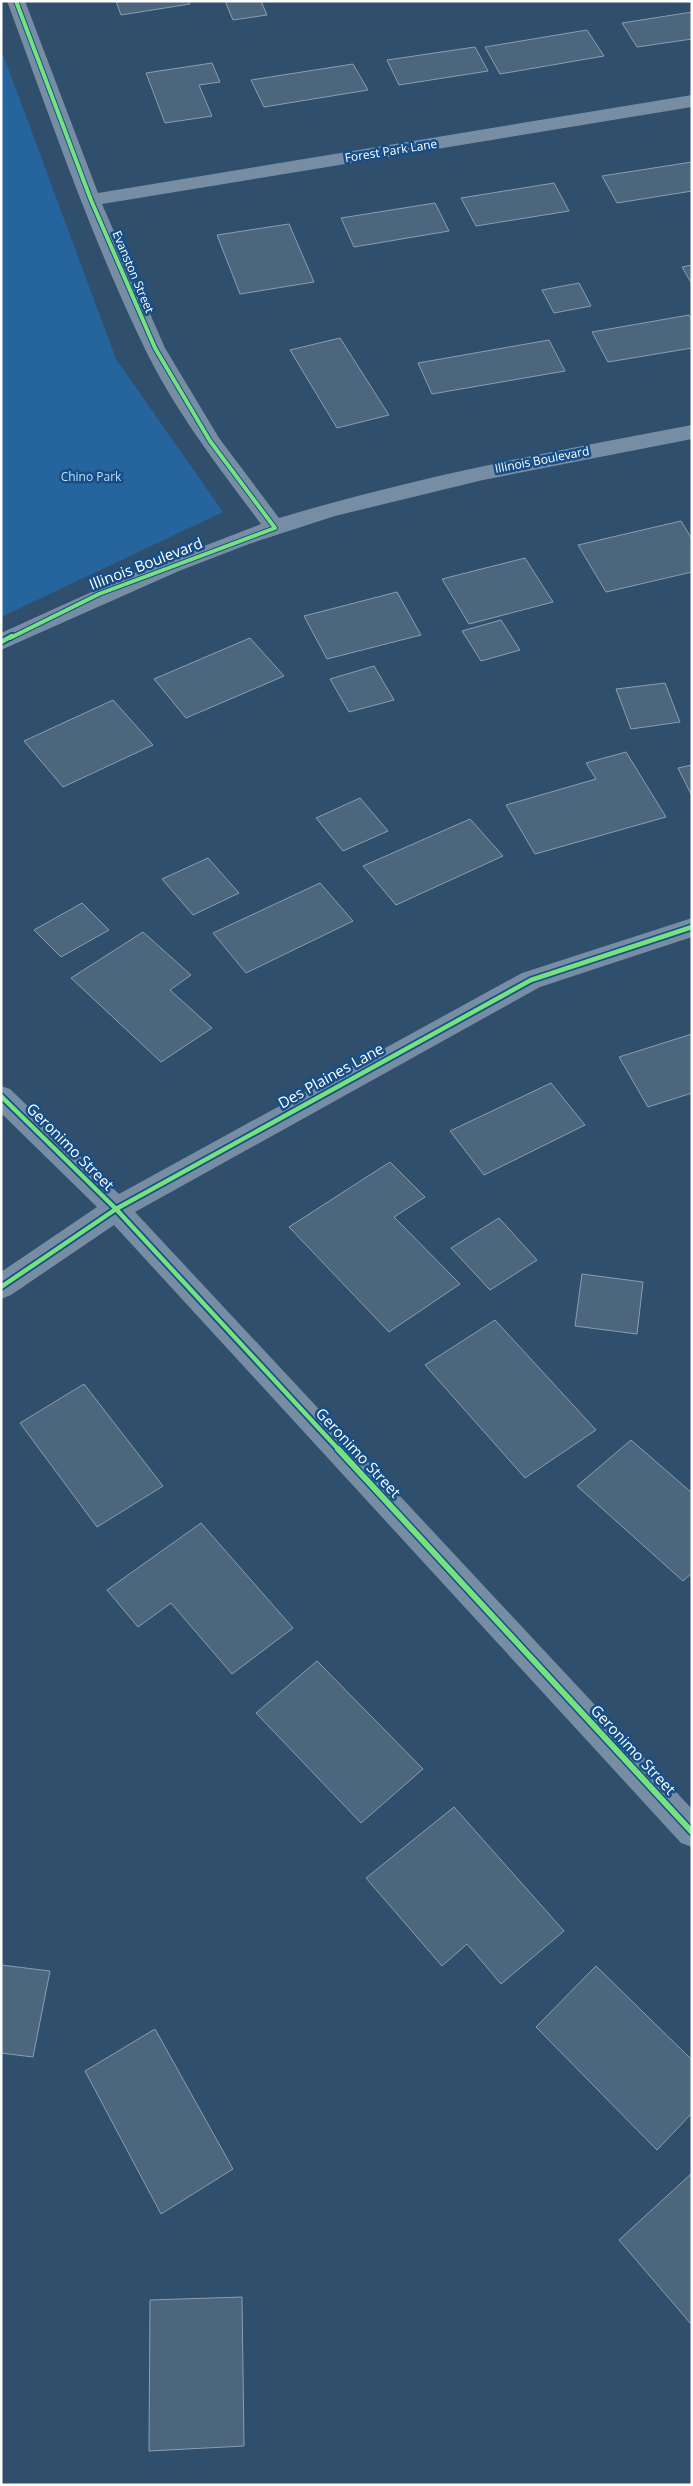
<svg xmlns="http://www.w3.org/2000/svg" width="693" height="2486" font-family="'Open Sans',sans-serif">
	<style>
		.green { fill: #26649d }
		.building { fill: #4c667e; stroke: #8a9eb0 }
		.lines { fill: none; stroke-linecap: round; stroke-linejoin: round }
		.minor { fill: #778da3; fill-rule: evenodd }
		.cycleway-far2-casing { stroke: #164f87; stroke-width: 6 }
		.cycleway-far1-casing { stroke: #164f87; stroke-width: 8 }
		.cycleway-casing { stroke: #164f87; stroke-width: 9 }
		.cycleway-far2 { stroke: #77e17e; stroke-width: 4 }
		.cycleway-far1 { stroke: #77e17e; stroke-width: 4.5 }
		.cycleway { stroke: #77e17e; stroke-width: 6 }
		.labels { text-anchor: middle; stroke-width: 5; stroke-linejoin: round; paint-order: stroke }
		.far-street-label { font-size: 12px; fill: #fff; stroke: #164f87 }
		.far-park-label { font-size: 12px; fill: #c1dffa; stroke: #164f87 }
		.street-label { font-size: 15px; fill: #fff; stroke: #164f87 }
	</style>
	<rect width="100%" height="100%" fill="#304f6d"/>
	<path class="green" d="M 1,49 L 116,359 L 223,512 L 1,617 Z"/>
	<g class="building">
		<path d="M 116,1 L 188,1 L 190,4 L 121,15 Z"/>
		<path d="M 225,1 L 261,1 L 267,15 L 233,20 Z"/>
		<path d="M 692,12 L 692,39 L 637,47 L 622,23 Z"/>
		<path d="M 587,30 L 604,56 L 500,74 L 485,47 Z"/>
		<path d="M 475,47 L 488,71 L 399,85 L 387,60 Z"/>
		<path d="M 212,63 L 220,82 L 199,85 L 212,116 L 165,123 L 146,73 Z"/>
		<path d="M 353,64 L 368,90 L 264,107 L 251,80 Z"/>
		<path d="M 692,162 L 692,191 L 617,203 L 602,176 Z"/>
		<path d="M 554,183 L 569,211 L 476,226 L 461,198 Z"/>
		<path d="M 435,203 L 449,231 L 354,247 L 341,218 Z"/>
		<path d="M 289,224 L 314,282 L 240,294 L 217,235 Z"/>
		<path d="M 692,265 L 692,284 L 682,267 Z"/>
		<path d="M 579,283 L 591,306 L 554,313 L 542,290 Z"/>
		<path d="M 689,315 L 692,321 L 692,348 L 608,362 L 592,332 Z"/>
		<path d="M 340,338 L 389,415 L 337,428 L 290,350 Z"/>
		<path d="M 549,340 L 565,371 L 432,394 L 418,363 Z"/>
		<path d="M 681,521 L 692,539 L 692,572 L 606,592 L 578,545 Z"/>
		<path d="M 525,558 L 553,602 L 469,624 L 442,579 Z"/>
		<path d="M 397,592 L 421,635 L 327,659 L 304,616 Z"/>
		<path d="M 501,620 L 520,650 L 481,661 L 462,631 Z"/>
		<path d="M 250,638 L 284,676 L 186,718 L 154,679 Z"/>
		<path d="M 374,666 L 394,700 L 349,712 L 330,679 Z"/>
		<path d="M 665,683 L 680,722 L 631,729 L 616,689 Z"/>
		<path d="M 113,700 L 153,745 L 63,787 L 24,741 Z"/>
		<path d="M 626,752 L 666,817 L 535,854 L 506,805 L 596,779 L 586,763 Z"/>
		<path d="M 692,765 L 692,796 L 678,768 Z"/>
		<path d="M 360,798 L 388,831 L 343,851 L 316,818 Z"/>
		<path d="M 470,819 L 503,856 L 396,905 L 363,866 Z"/>
		<path d="M 208,858 L 239,893 L 193,915 L 162,879 Z"/>
		<path d="M 320,883 L 353,921 L 246,973 L 213,933 Z"/>
		<path d="M 82,903 L 109,930 L 61,957 L 34,930 Z"/>
		<path d="M 143,932 L 191,975 L 170,990 L 212,1028 L 161,1062 L 71,978 Z"/>
		<path d="M 692,1034 L 692,1093 L 648,1107 L 619,1057 Z"/>
		<path d="M 551,1083 L 585,1125 L 484,1175 L 450,1131 Z"/>
		<path d="M 390,1162 L 425,1197 L 394,1217 L 460,1284 L 389,1332 L 289,1227 Z"/>
		<path d="M 499,1218 L 537,1260 L 490,1290 L 451,1248 Z"/>
		<path d="M 582,1274 L 643,1282 L 637,1334 L 575,1326 Z"/>
		<path d="M 495,1320 L 596,1430 L 525,1478 L 425,1365 Z"/>
		<path d="M 84,1384 L 163,1486 L 97,1527 L 20,1423 Z"/>
		<path d="M 631,1440 L 692,1493 L 692,1573 L 683,1581 L 577,1486 Z"/>
		<path d="M 201,1523 L 293,1628 L 232,1674 L 171,1603 L 138,1627 L 107,1590 Z"/>
		<path d="M 317,1661 L 423,1769 L 361,1823 L 256,1713 Z"/>
		<path d="M 454,1807 L 564,1931 L 501,1984 L 467,1944 L 442,1966 L 366,1878 Z"/>
		<path d="M 1,1965 L 50,1971 L 33,2057 L 1,2053 Z"/>
		<path d="M 596,1966 L 692,2060 L 692,2113 L 657,2150 L 536,2027 Z"/>
		<path d="M 155,2029 L 233,2169 L 161,2214 L 85,2071 Z"/>
		<path d="M 692,2173 L 692,2323 L 691,2324 L 619,2240 Z"/>
		<path d="M 242,2297 L 244,2446 L 149,2451 L 150,2300 Z"/>
	</g>
	<g class="lines">
		<g class="minor">
			<path d="M 7,1 L 25,1 L 98,193 L 692,95 L 692,107 L 102,204 L 165,348 L 219,438 L 279,518 C 415,477 553,451 692,425 L 692,439 L 483,480 L 335,516 L 249,544 L 179,571 L 1,650 L 1,633 L 129,575 L 261,524 C 219,468 175,411 144,347 C 90,235 50,117 7,1 Z"/>
			<path d="M 692,918 L 692,937 L 540,987 L 135,1212 L 692,1809 L 692,1847 L 681,1843 L 114,1225 L 11,1295 L 1,1299 L 1,1272 L 97,1207 L 1,1113 L 1,1086 L 10,1089 L 119,1194 L 522,973 Z"/>
		</g>
		<g class="cycleway-far2-casing">
			<path id="cycleway-far2" d="M 10,638 L 99,594 L 275,528 L 210,441 L 155,348 L 91,200 L 16,1"/>
		</g>
		<g class="cycleway-far1-casing">
			<g id="cycleway-far1">
				<path d="M 1,642 L 12,636"/>
				<path d="M 1,1096 L 116,1209 L 339,1450"/>
				<path d="M 1,1287 L 116,1209 L 531,980 L 692,927"/>
			</g>
		</g>
		<g class="cycleway-casing">
			<path id="cycleway" d="M 338,1449 L 692,1832"/>
		</g>
		<use href="#cycleway-far2" class="cycleway-far2"/>
		<use href="#cycleway-far1" class="cycleway-far1"/>
		<use href="#cycleway" class="cycleway"/>
	</g>
	<g class="labels">
		<g class="far-street-label">
			<text transform="translate(391 151) rotate(-9)" y="4">Forest Park Lane</text>
			<text transform="translate(133 272) rotate(67)" y="4">Evanston Street</text>
			<text transform="translate(542 460) rotate(-11)" y="4">Illinois Boulevard</text>
		</g>
		<g class="far-park-label">
			<text x="91" y="481">Chino Park</text>
		</g>
		<g class="street-label">
			<text transform="translate(146 564) rotate(-21)" y="5">Illinois Boulevard</text>
			<text transform="translate(331 1076) rotate(-29)" y="5">Des Plaines Lane</text>
			<text transform="translate(70 1147) rotate(45)" y="5">Geronimo Street</text>
			<text transform="translate(358 1453) rotate(47)" y="5">Geronimo Street</text>
			<text transform="translate(633 1750) rotate(47)" y="5">Geronimo Street</text>
		</g>
	</g>
	<rect width="693" height="2486" fill="none" stroke="#ffffff" stroke-width="5"/>
</svg>
